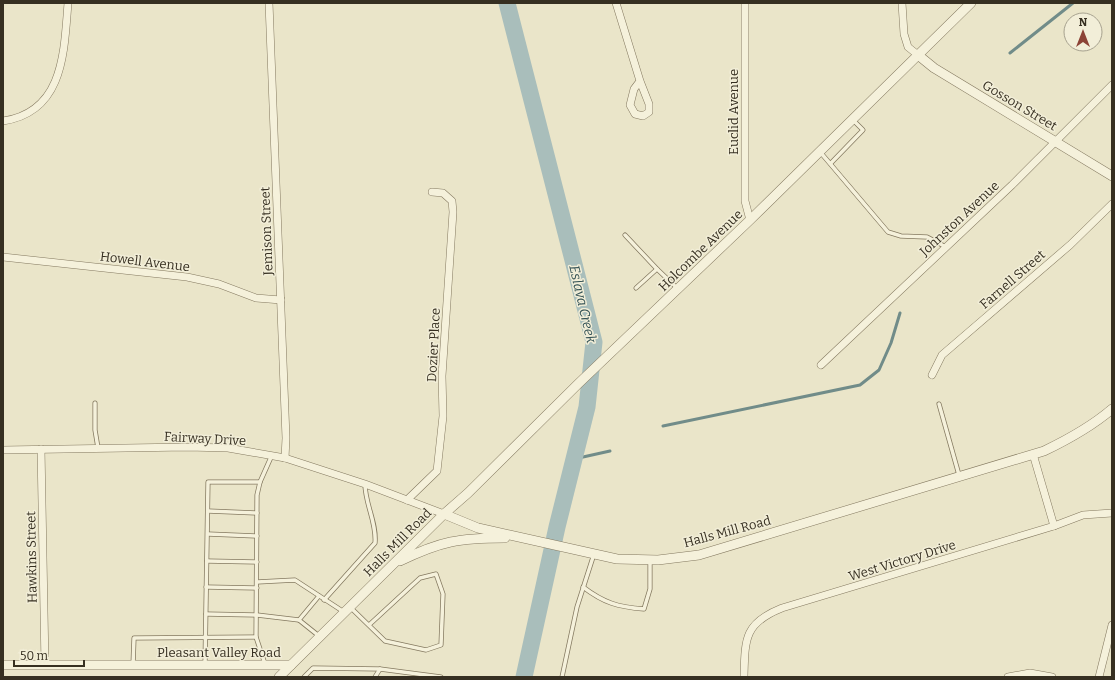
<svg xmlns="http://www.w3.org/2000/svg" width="1115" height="680" font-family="Bitter,serif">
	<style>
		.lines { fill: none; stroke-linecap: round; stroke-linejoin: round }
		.stream { stroke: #718c89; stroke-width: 3 }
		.river { stroke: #a9bebb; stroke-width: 17 }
		.service-casing { stroke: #847960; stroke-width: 5 }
		.minor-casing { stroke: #847960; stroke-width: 8 }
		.tertiary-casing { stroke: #847960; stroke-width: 10 }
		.service { stroke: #f5f1db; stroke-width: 3.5 }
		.minor { stroke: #f5f1db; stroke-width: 7 }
		.tertiary { stroke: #f5f1db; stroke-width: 9 }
		.labels { text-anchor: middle; stroke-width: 3; stroke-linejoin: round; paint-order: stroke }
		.street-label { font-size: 13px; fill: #362f21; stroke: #f2eed8 }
		.water-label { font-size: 14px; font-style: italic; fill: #335154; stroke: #f2eed8 }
	</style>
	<rect width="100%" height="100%" fill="#eae5c9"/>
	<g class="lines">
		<g class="stream">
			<path d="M 1010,53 L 1073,3"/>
			<path d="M 663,426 L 860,385 L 879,370 L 891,343 L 900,313"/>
			<path d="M 574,459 L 610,451"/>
		</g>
		<path class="river" d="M 507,3 L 594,342 L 587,407 L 557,527 L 524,677"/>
		<g class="service-casing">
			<g id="service">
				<path d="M 821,153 L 888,232 L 901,236 L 927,237 L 946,247"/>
				<path d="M 831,163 L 863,130 L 853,120"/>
				<path d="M 625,235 L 657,269"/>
				<path d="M 636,288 L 657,269 L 678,289"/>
				<path d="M 95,403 L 95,430 L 98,448"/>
				<path d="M 939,404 L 959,475"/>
				<path d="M 208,511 L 257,513"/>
				<path d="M 208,534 L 257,536"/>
				<path d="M 207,561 L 257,562"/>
				<path d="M 257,582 L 295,580 L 344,612"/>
				<path d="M 206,587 L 257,588"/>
				<path d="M 583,587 C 604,603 618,607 644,609 L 650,589 L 650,561"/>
				<path d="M 319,596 L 299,620 L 319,636"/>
				<path d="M 324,600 L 375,543 C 377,523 365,504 365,484"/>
				<path d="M 351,608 L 385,641 L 426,650 L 441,645 L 443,594 L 436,574 L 420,578 L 369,625"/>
				<path d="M 206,614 L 257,615 L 299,620"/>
				<path d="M 265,664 L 256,637 L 257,495 L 260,482 L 272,455"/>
				<path d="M 133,665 L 134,638 L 256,637"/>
				<path d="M 205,665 L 208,482 L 260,482"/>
				<path d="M 304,677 L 313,668 L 380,669"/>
				<path d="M 375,677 L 380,669 L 441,677"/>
				<path d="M 562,677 L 577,607 L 594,554"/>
			</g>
		</g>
		<g class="minor-casing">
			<g id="minor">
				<path d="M 269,3 L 286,438 L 285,458"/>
				<path d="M 616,3 L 640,81 L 649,104 L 649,112 L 643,116 L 635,114 L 630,105 L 634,89 L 640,81"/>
				<path d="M 745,3 L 745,201 L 750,220"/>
				<path d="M 902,3 L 904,34 L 908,47 L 918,55"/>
				<path d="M 3,121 C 64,112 64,52 68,3"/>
				<path d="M 3,257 L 187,277 L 219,284 L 256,298 L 281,300"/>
				<path d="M 821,365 L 1012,185 L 1112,85"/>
				<path d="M 932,375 L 942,355 L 1070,245 L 1112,204"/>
				<path d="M 41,449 L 45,665"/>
				<path d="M 3,450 L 187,447 L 228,448 L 285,458 L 365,484 L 444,514"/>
				<path d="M 1033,454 L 1054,526"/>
				<path d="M 407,500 L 437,471 L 443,416 L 442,376 L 453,212 L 452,201 L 443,193 L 432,192"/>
				<path d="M 744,677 C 745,639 744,623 782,608 L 1054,526 L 1083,515 L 1112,513"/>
				<path d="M 1008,677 L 1030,673 L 1052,677"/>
				<path d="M 1099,677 L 1112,625"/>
			</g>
		</g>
		<g class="tertiary-casing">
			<g id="tertiary">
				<path d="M 918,55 L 934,68 L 1112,176"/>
				<path d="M 444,514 L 478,528 L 617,559 L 658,560 L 699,555 L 1044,451 C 1069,439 1091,427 1112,409"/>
				<path d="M 400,561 C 441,541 459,538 505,538"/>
				<path d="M 3,665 L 291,665"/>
				<path d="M 279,677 L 444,514 L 468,493 L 579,383 L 750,220 L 971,3"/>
			</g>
		</g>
		<use href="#service" class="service"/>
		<use href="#minor" class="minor"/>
		<use href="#tertiary" class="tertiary"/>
	</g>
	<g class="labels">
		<g class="street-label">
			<text transform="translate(1020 105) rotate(31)" y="5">Gosson Street</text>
			<text transform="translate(733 112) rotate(-90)" y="5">Euclid Avenue</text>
			<text transform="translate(959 218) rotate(-43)" y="5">Johnston Avenue</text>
			<text transform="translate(266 231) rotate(-92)" y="5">Jemison Street</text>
			<text transform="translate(700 250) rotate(-44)" y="5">Holcombe Avenue</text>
			<text transform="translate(145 261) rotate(7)" y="5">Howell Avenue</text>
			<text transform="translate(1012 279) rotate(-41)" y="5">Farnell Street</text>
			<text transform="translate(433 345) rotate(-87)" y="5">Dozier Place</text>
			<text transform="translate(205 438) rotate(3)" y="5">Fairway Drive</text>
			<text transform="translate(727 531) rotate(-15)" y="5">Halls Mill Road</text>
			<text transform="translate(397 542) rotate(-45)" y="5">Halls Mill Road</text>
			<text transform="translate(31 557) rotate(-91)" y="5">Hawkins Street</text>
			<text transform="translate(902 560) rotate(-17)" y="5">West Victory Drive</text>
			<text x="219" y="657">Pleasant Valley Road</text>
		</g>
		<g class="water-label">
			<text transform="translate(583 304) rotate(77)" y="5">Eslava Creek</text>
		</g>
	</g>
	<rect width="1115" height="680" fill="none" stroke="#362f21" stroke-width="8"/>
	<g transform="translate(1083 32)"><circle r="19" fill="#f2eed8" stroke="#a7a28f"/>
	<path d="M0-3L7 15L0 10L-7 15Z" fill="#8c4336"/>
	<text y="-6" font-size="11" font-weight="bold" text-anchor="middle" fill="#362f21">N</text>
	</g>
	<path d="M14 660v6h70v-6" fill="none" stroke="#362f21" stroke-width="2"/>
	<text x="20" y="660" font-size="12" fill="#362f21" stroke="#f2eed8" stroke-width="3" paint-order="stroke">50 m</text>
</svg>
